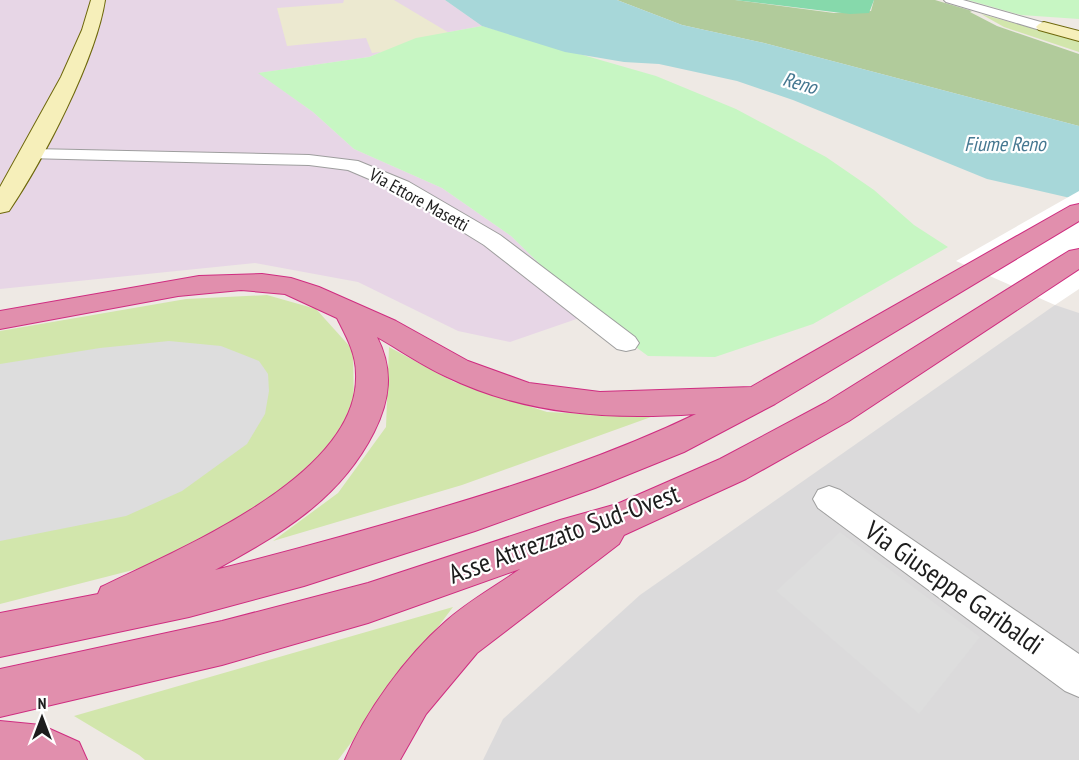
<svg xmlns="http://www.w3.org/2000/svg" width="1079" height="760" font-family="'PT Sans Narrow',sans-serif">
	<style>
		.residential { fill: #dbdadb }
		.industrial { fill: #e7d6e6 }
		.farmland { fill: #ece9d0 }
		.grass { fill: #d2e6ac }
		.forest { fill: #b1cb9b }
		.park { fill: #c7f6c3 }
		.pitch { fill: #86d9ab }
		.parking { fill: #ddd }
		.water { fill: #a7d7d9 }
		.pier { fill: #fff }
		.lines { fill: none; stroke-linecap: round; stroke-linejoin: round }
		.street-casing { stroke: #9e9e9e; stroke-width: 2 }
		.secondary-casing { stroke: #6e680b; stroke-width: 2 }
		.highway-casing { stroke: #cf2d80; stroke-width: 2 }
		.street { fill: #fff; fill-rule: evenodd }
		.secondary { fill: #f6efba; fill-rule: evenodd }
		.highway { fill: #e18fad; fill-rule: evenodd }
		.labels { text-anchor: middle; stroke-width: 4.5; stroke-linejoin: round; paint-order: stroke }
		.far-street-label { font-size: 18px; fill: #1d1d1d; stroke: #fff }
		.far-water-label { font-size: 20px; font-style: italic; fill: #467891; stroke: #fff }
		.near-street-label { font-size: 27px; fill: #1d1d1d; stroke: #fff }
	</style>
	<rect width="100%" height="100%" fill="#eee9e4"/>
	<path class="residential" d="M 1055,305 L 1079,313 L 1079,760 L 483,760 L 503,719 L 640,595 Z"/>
	<path class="industrial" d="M 0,0 L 445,0 L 482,26 L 416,38 L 369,57 L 259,73 L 313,112 L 354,149 L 442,188 L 511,236 L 591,314 L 510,342 L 458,331 L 358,282 L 255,263 L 0,289 Z"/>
	<path class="farmland" d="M 344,0 L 394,0 L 466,43 L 372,53 L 366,38 L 287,46 L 277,8 L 343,3 Z"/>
	<g class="grass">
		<path d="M 981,14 L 1079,41 L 1079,52 L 1004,27 Z"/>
		<path d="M 267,295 L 316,309 L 353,350 L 354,412 L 302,484 L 176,559 L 0,604 L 0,331 L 186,299 Z"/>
		<path d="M 389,347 L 454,382 L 547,412 L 651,417 L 462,485 L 273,541 L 338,493 L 386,427 Z"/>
		<path d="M 453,607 L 338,760 L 145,760 L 139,755 L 74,716 Z"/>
	</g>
	<path class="forest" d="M 617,0 L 735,0 L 834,13 L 871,11 L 874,0 L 935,0 L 972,11 L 970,12 L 997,26 L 1079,54 L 1079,126 L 764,43 L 682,25 Z"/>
	<g class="park">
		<path d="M 968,0 L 1079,0 L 1079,19 L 1021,15 Z"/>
		<path d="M 482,26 L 656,76 L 736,109 L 826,157 L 874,190 L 914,225 L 948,247 L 813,324 L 715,357 L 648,356 L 591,314 L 511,236 L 442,188 L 354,149 L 313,112 L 258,73 L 369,57 L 416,38 Z"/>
	</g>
	<path class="pitch" d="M 735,0 L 874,0 L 869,13 L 850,14 Z"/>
	<g class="parking">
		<path d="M 169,341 L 221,346 L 259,361 L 268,374 L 269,391 L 265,414 L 247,444 L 182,491 L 126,516 L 0,541 L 0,364 L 100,348 Z"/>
		<path d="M 840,532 L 980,637 L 919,714 L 776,591 Z"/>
	</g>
	<path class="water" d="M 445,0 L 617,0 L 682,25 L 764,43 L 1079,126 L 1079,200 L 987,179 L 793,100 L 737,81 L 659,64 L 624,62 L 565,52 L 482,26 Z"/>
	<path class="pier" d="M 1079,191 L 1079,289 L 1055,305 L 956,261 Z"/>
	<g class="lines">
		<g class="street-casing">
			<g id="street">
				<path d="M 944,0 L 963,0 L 1048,24 L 1050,27 L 1048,30 L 1040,30 L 946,2 Z"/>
				<path d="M 33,149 L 309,155 L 358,161 L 409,182 L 500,235 L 635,337 L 639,343 L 635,349 L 626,351 L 617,349 L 484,245 L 395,190 L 348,170 L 309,165 L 27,158 L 24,154 L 27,150 Z"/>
				<path d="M 829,486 L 840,490 L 1079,654 L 1079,697 L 1065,691 L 818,508 L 813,499 L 818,490 Z"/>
			</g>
		</g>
		<g class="secondary-casing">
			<g id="secondary">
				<path d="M 91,0 L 105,0 C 96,59 43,161 9,211 L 0,213 L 0,187 L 61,77 L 82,30 Z"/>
				<path d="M 1044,22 L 1079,31 L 1079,41 L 1039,30 L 1036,27 L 1039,24 Z"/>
			</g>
		</g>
		<g class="highway-casing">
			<g id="highway">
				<path d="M 1079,204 L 1079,221 L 775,404 L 684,452 L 595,488 L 475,531 L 304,586 L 189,617 L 0,657 L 0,613 L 98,594 L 101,587 C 178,549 360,476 356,374 C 356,353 346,336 337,318 L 285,294 L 241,290 L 178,296 L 0,329 L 0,311 L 199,276 L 262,274 L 291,278 L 319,287 L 396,321 L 468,361 L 529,383 L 600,392 L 751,387 L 1070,206 ZM 377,337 C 400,350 421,365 445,376 C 525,415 609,420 696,414 C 611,455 521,484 430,511 C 359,532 287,552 215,570 C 279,535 340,500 374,432 C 390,400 394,370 377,337 Z"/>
				<path d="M 1079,249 L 1079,269 L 849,421 L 746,479 L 624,535 L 619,544 L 477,653 L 426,714 L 400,760 L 345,760 C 365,712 406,656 445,622 C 467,602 496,586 520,569 L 368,623 L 222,665 L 0,717 L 0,669 L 222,621 L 368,583 L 560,520 L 617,504 L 720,459 L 825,403 L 1069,251 Z"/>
				<path d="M 0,721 L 41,725 L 79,742 L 87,760 L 0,760 Z"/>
			</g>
		</g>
		<use href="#street" class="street"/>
		<use href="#secondary" class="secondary"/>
		<use href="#highway" class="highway"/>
	</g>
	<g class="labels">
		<g class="far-street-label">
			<text transform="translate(419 200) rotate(29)" y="6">Via Ettore Masetti</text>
		</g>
		<g class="far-water-label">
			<text transform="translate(800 83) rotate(16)" y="7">Reno</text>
			<text x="1005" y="151">Fiume Reno</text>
		</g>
		<g class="near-street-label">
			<text transform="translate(564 534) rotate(-20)" y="9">Asse Attrezzato Sud-Ovest</text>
			<text transform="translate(954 588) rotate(35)" y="9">Via Giuseppe Garibaldi</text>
		</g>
	</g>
	<g transform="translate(42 718)" stroke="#ffffff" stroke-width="4.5" paint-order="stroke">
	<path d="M0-4.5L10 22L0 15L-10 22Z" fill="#1d1d1d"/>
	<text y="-9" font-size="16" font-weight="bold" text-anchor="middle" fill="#1d1d1d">N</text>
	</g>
</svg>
